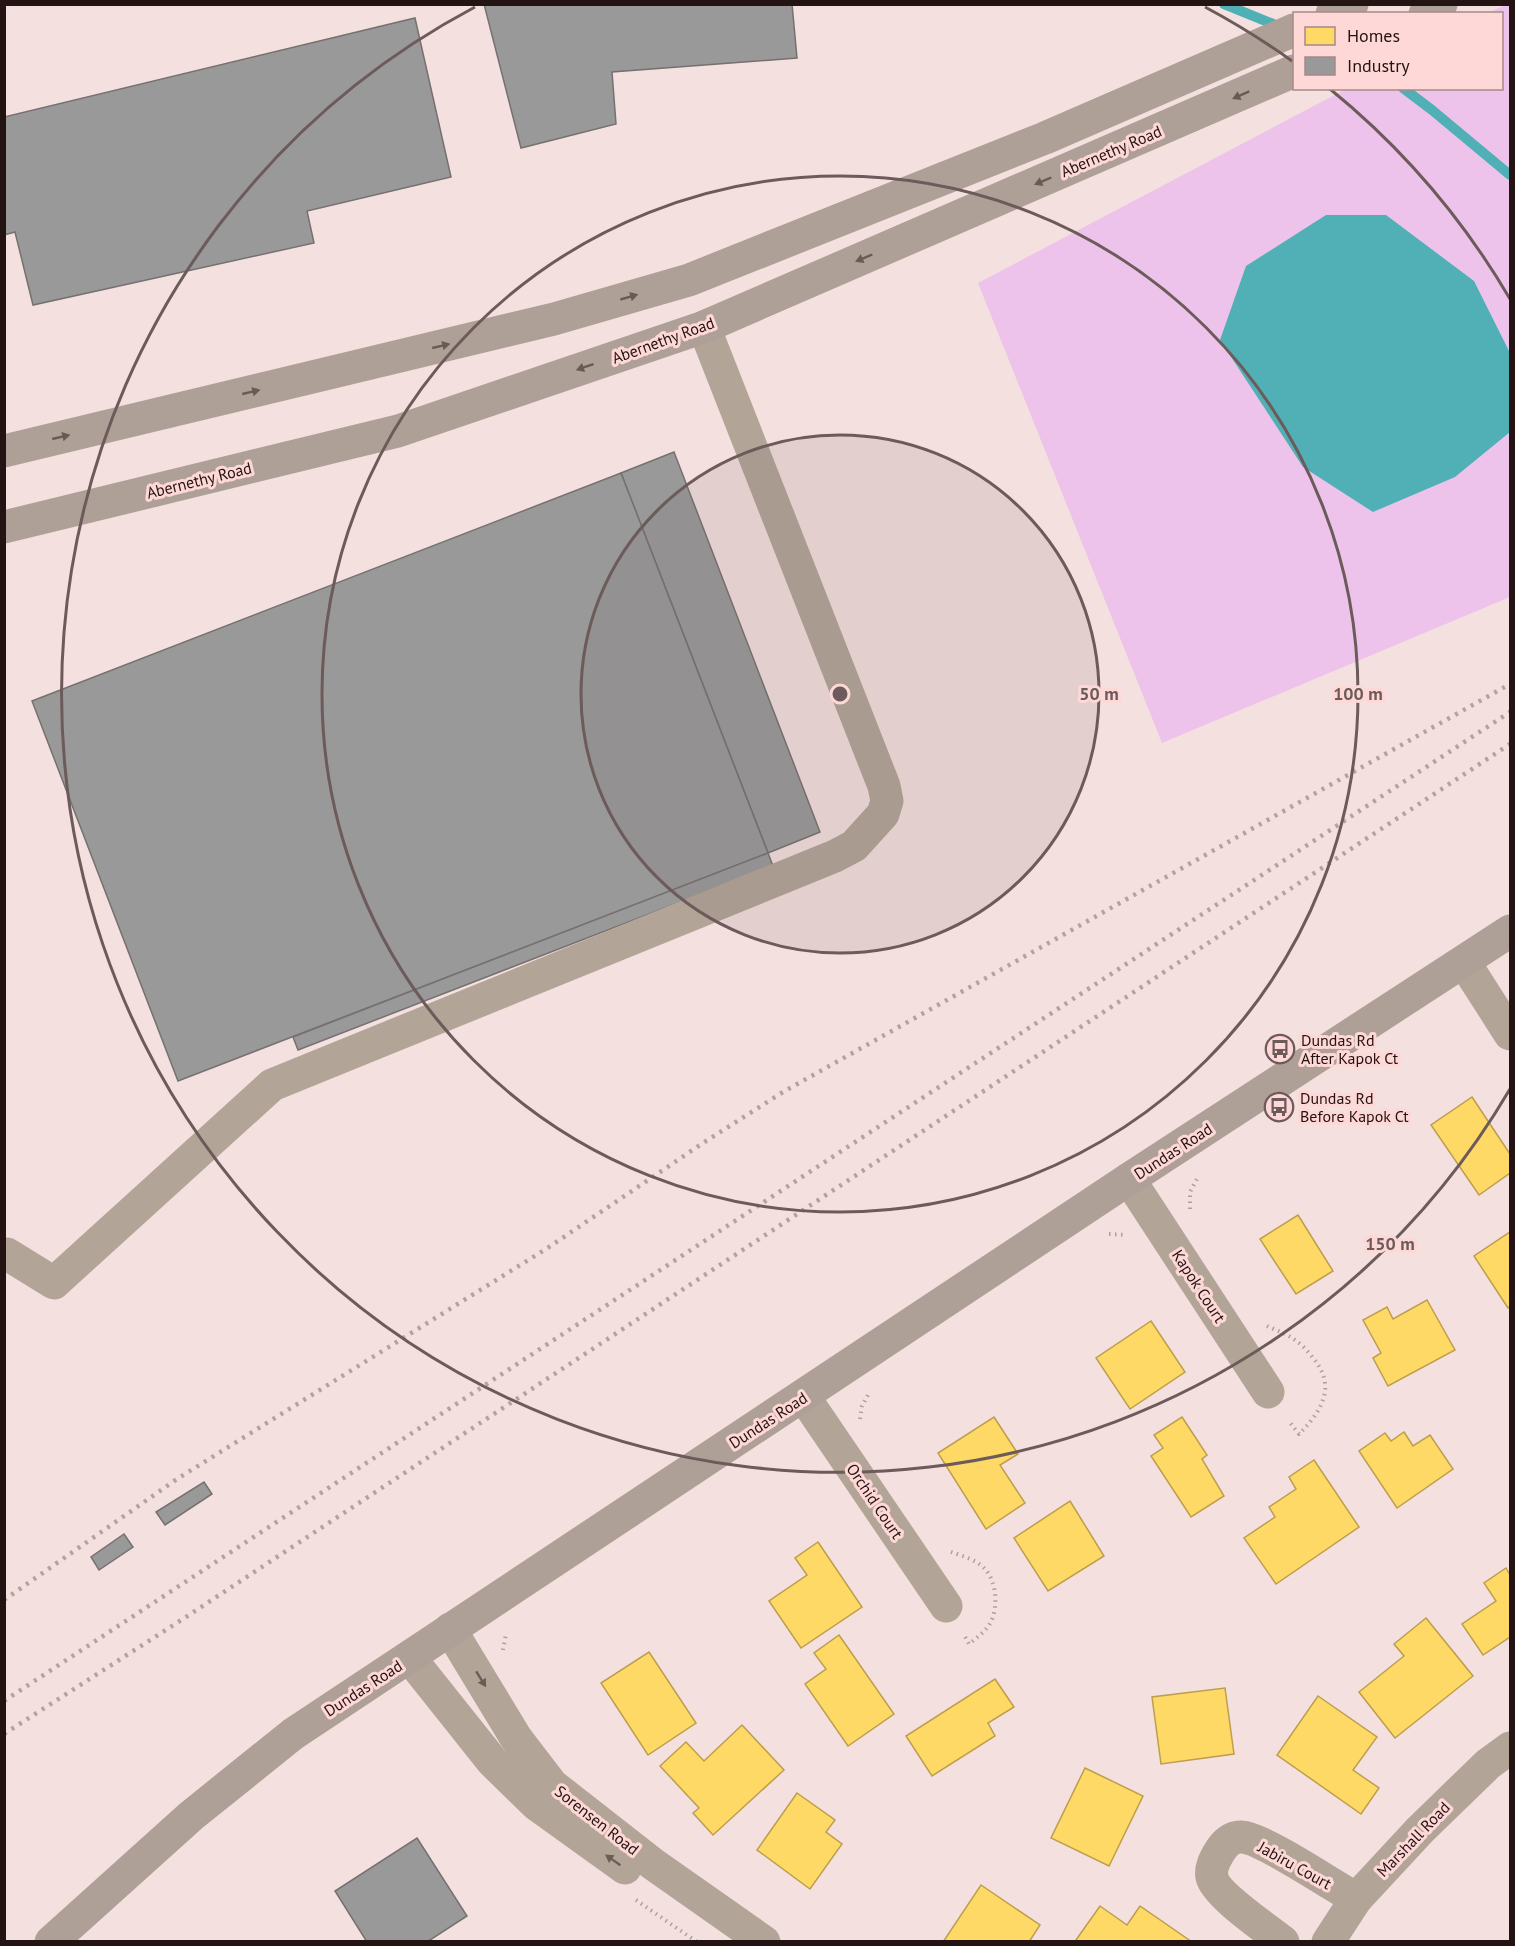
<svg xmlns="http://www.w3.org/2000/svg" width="1515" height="1946" font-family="'PT Sans',sans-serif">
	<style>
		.green { fill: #edc3eb }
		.water { fill: #50b0b5 }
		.homes { fill: #ffd966; stroke: #bd9e4d; stroke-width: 1.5 }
		.industry { fill: #999; stroke: #767170; stroke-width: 1.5 }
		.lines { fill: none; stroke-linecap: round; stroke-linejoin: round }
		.stream { stroke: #50b0b5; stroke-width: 10 }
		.path { stroke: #aea198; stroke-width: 4; stroke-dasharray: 1.5 4.5; stroke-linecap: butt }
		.minor { stroke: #b3a498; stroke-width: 33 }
		.major { stroke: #afa097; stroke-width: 33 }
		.rail { stroke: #b2a49b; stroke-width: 4.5; stroke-dasharray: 3 6; stroke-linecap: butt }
		.oneway { fill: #695a54 }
		.oneway2 { fill: #6b5c55 }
		.ring { fill: none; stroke: #6c5b5a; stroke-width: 3 }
		.labels { text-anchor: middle; stroke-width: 6; stroke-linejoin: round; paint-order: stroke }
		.street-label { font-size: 16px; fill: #231312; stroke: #fdd8d6 }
		.poi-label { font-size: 16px; fill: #231312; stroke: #fdd8d6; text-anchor: start }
		.centre { fill: #6c5b5a; stroke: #fdd8d6; stroke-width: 3 }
		.ring-label { font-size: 18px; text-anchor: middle; font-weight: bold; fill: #6c5b5a; stroke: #fdd8d6; stroke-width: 6; stroke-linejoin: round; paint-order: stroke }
	</style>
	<rect width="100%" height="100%" fill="#f4e0df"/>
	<path class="green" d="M 1505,5 L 1510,5 L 1510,597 L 1162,743 L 978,283 L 1346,89 L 1502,88 L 1502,14 L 1488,13 Z"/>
	<path class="water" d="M 1326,215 L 1386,215 L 1474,281 L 1510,353 L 1510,432 L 1455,477 L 1373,512 L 1303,467 L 1220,340 L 1246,266 Z"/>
	<g class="homes">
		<path d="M 1472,1097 L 1510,1154 L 1510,1173 L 1479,1195 L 1431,1125 Z"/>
		<path d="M 1298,1215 L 1333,1271 L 1296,1294 L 1260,1239 Z"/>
		<path d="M 1510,1232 L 1510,1306 L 1508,1308 L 1474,1256 Z"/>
		<path d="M 1427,1300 L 1455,1350 L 1388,1386 L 1373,1358 L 1381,1353 L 1363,1320 L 1387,1307 L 1393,1319 Z"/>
		<path d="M 1151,1321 L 1185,1372 L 1130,1409 L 1096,1358 Z"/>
		<path d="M 994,1417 L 1018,1454 L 1000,1465 L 1025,1503 L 986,1529 L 938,1453 Z"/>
		<path d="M 1182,1417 L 1207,1455 L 1202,1459 L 1224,1496 L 1191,1517 L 1151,1456 L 1163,1448 L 1154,1435 Z"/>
		<path d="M 1404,1432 L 1413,1446 L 1430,1435 L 1453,1469 L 1397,1508 L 1359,1451 L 1385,1433 L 1391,1441 Z"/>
		<path d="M 1314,1460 L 1359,1527 L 1276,1584 L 1244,1538 L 1275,1517 L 1269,1507 L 1296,1489 L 1289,1477 Z"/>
		<path d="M 1070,1501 L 1104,1556 L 1048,1591 L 1014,1538 Z"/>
		<path d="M 818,1542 L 862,1607 L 801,1648 L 769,1601 L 807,1575 L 795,1558 Z"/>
		<path d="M 1506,1568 L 1510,1575 L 1510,1637 L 1483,1655 L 1462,1624 L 1496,1601 L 1484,1583 Z"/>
		<path d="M 1426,1618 L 1473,1676 L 1395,1738 L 1359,1692 L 1404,1656 L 1394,1644 Z"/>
		<path d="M 839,1635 L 894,1714 L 848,1746 L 805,1684 L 826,1669 L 814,1653 Z"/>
		<path d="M 649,1652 L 696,1723 L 648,1755 L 601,1683 Z"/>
		<path d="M 995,1679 L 1014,1707 L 988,1723 L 995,1736 L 932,1776 L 906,1736 Z"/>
		<path d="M 1225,1688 L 1234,1754 L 1161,1764 L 1152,1697 Z"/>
		<path d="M 1318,1696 L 1377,1737 L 1353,1770 L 1379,1788 L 1361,1814 L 1277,1755 Z"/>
		<path d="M 742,1725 L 784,1770 L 713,1835 L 693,1813 L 699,1808 L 660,1766 L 686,1742 L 704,1761 Z"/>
		<path d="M 1085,1768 L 1143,1796 L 1109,1866 L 1051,1838 Z"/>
		<path d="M 797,1793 L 835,1820 L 826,1832 L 842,1844 L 810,1889 L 757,1850 Z"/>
		<path d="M 981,1885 L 1040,1925 L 1029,1942 L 943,1942 Z"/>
		<path d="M 1100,1906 L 1127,1925 L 1140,1906 L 1192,1942 L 1078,1942 L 1076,1940 Z"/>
	</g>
	<g class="industry">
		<path d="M 484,4 L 792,4 L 797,58 L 612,72 L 616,124 L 521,148 Z"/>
		<path d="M 415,18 L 451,177 L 307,211 L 314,243 L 33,305 L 15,232 L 4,235 L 4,117 Z"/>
		<path d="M 674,452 L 820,832 L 768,853 L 621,473 Z"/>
		<path d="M 621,473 L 768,853 L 178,1081 L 32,701 Z"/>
		<path d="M 768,853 L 773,866 L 298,1050 L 293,1037 Z"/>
		<path d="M 204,1482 L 212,1494 L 165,1525 L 156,1512 Z"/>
		<path d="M 124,1534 L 133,1547 L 99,1570 L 91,1557 Z"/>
		<path d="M 417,1838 L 467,1916 L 427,1942 L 367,1942 L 335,1891 Z"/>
	</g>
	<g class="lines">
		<g class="stream">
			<path d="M 1224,4 L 1283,28"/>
			<path d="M 1403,88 L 1432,110 L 1510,175"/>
		</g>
		<g class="path">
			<path d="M 1190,1209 L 1190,1192 L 1198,1177"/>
			<path d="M 1109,1234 L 1126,1235"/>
			<path d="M 1267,1326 C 1275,1330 1285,1333 1292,1338 C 1300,1343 1307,1350 1313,1358 C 1337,1386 1322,1411 1299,1434 L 1288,1420"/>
			<path d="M 860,1419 L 862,1406 L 868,1395"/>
			<path d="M 951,1552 C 962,1556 977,1560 985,1569 C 998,1583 999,1613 987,1628 C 982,1634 975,1639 969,1644 L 964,1635"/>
			<path d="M 503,1650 L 506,1634"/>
			<path d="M 636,1900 L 697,1942"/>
		</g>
		<g class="minor">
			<path d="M 1464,962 L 1510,1034"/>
			<path d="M 1129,1179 L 1268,1392"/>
			<path d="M 7,1254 L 54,1283 L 272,1085 L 835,856 L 854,846 L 883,814 L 887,801 L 884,786 L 704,327"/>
			<path d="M 804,1397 L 946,1606"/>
			<path d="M 450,1629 L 516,1738 L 552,1785 L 653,1864 L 764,1942"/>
			<path d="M 410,1658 L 492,1761 L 536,1804 L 625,1868"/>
			<path d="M 1283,1942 C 1268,1930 1215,1894 1212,1877 C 1210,1868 1215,1859 1220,1851 C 1224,1844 1232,1836 1242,1837 C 1262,1838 1334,1886 1356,1899"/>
			<path d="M 1328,1942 L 1356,1899 L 1420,1830 L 1488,1764 L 1510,1748"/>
		</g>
		<g class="major">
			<path d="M 1332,14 L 1352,4"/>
			<path d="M 1425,14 L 1441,4"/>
			<path d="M 4,451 L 554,319 L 689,280 L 1045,138 L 1294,30"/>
			<path d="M 4,527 L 398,431 L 704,327 L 1294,71"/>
			<path d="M 51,1942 L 191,1816 L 293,1734 L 1129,1179 L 1510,931"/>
		</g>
		<g class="rail">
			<path d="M 4,1600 L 177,1479 L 546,1249 L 703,1143 L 783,1092 L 1510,684"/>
			<path d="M 4,1701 L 1510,712"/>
			<path d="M 4,1734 L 186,1617 L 1510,744"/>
		</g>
	</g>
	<defs><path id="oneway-solid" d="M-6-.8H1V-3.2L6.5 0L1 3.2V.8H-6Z" transform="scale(1.5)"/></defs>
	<g class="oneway">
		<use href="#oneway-solid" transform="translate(1241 95) rotate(156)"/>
		<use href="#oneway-solid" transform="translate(1043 181) rotate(157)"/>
		<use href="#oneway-solid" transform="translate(864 258) rotate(157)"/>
		<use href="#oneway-solid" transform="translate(629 297) rotate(-16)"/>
		<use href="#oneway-solid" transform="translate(441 346) rotate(-13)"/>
		<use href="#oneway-solid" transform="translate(585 367) rotate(161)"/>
		<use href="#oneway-solid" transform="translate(251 392) rotate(-13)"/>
		<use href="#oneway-solid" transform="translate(61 437) rotate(-13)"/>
	</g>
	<g class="oneway2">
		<use href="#oneway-solid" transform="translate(481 1679) rotate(58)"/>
		<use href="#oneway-solid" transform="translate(613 1860) rotate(-145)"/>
	</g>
	<circle cx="840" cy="694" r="259" fill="#6c5b5a" fill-opacity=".12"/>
	<g class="ring">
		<circle cx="840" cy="694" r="259"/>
		<circle cx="840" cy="694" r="518"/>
		<path d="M1510 1089A778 778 0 1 1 475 7M1205 7A778 778 0 0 1 1292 61M1330 89A778 778 0 0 1 1510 299"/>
	</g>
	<defs>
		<g id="bus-ring" transform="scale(1.5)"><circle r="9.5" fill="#fdd8d6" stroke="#6c5b5a" stroke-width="1.5"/><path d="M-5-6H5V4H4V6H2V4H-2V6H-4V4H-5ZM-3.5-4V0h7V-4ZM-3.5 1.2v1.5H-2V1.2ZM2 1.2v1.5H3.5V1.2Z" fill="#6c5b5a"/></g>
	</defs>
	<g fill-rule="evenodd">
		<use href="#bus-ring" x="1280" y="1049"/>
		<use href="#bus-ring" x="1279" y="1107"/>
	</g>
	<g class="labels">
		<g class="street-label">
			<text transform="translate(1111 151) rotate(-23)" y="6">Abernethy Road</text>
			<text transform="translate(663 340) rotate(-20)" y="6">Abernethy Road</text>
			<text transform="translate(199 480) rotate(-14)" y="6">Abernethy Road</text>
			<text transform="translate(1173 1151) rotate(-33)" y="6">Dundas Road</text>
			<text transform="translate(1199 1286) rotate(57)" y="6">Kapok Court</text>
			<text transform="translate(768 1420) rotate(-33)" y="6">Dundas Road</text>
			<text transform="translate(875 1501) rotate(56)" y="6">Orchid Court</text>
			<text transform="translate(363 1688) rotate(-33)" y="6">Dundas Road</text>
			<text transform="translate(597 1820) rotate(38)" y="6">Sorensen Road</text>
			<text transform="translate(1413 1839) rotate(-46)" y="6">Marshall Road</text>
			<text transform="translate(1295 1865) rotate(29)" y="6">Jabiru Court</text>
		</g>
		<g class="poi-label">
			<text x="1301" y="1046">Dundas Rd<tspan x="1301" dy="18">After Kapok Ct</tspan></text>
			<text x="1300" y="1104">Dundas Rd<tspan x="1300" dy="18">Before Kapok Ct</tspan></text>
		</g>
	</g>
	<circle cx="840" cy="694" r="9" class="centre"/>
	<g class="ring-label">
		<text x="1099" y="700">50 m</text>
		<text x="1358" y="700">100 m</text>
		<text x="1390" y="1250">150 m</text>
	</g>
	<rect width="1515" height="1946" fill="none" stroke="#231312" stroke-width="12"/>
	<rect x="1293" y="12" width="210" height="78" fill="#fdd8d6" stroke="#a68988" stroke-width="1.5"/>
	<rect x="1305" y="27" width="30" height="18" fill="#ffd966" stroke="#a68988" stroke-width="1.5"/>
	<text x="1347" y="42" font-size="18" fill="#231312">Homes</text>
	<rect x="1305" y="57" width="30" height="18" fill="#999999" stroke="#a68988" stroke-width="1.5"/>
	<text x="1347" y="72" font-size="18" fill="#231312">Industry</text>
</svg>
